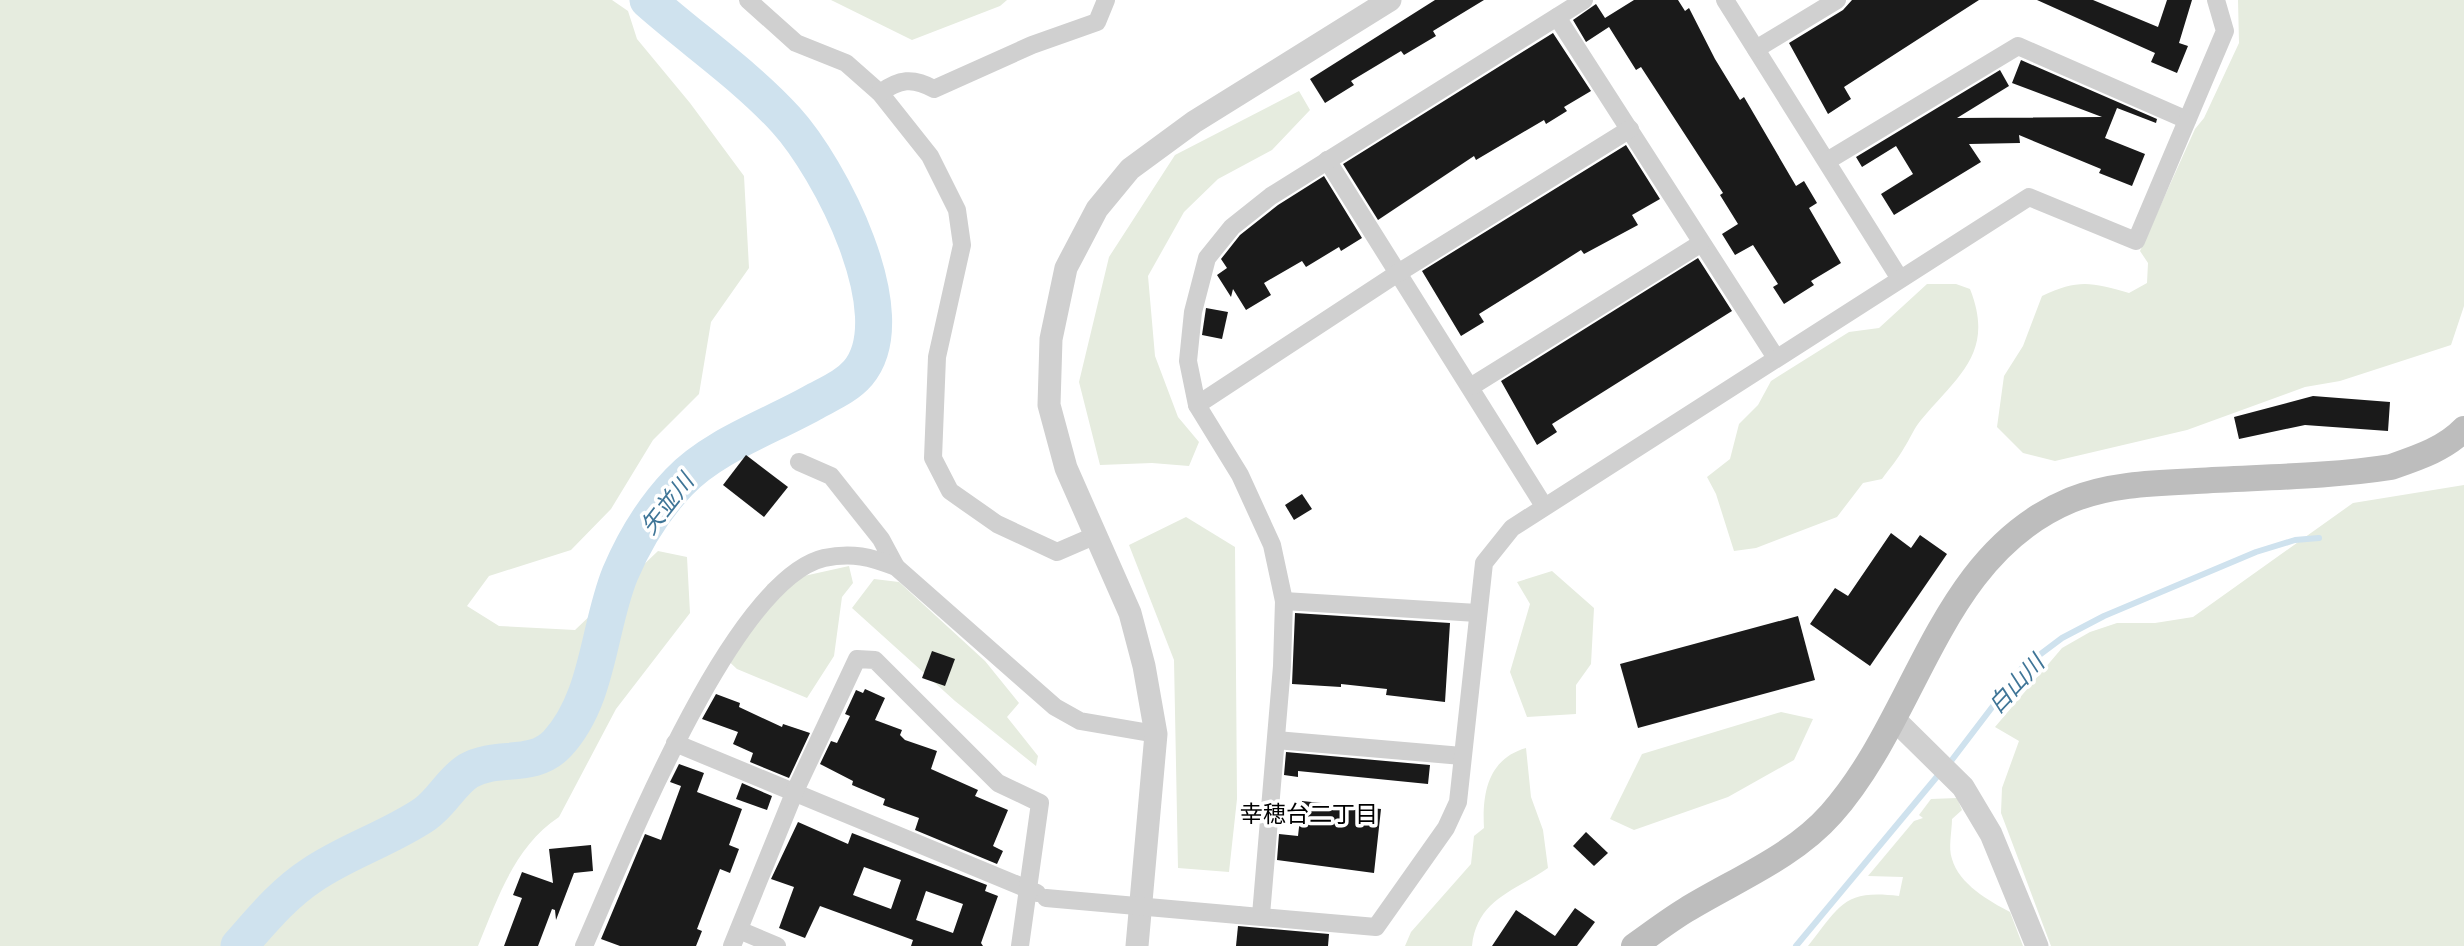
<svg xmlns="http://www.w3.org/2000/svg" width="2464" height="946" font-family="Manrope,'Noto Sans JP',sans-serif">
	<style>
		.green { fill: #e6ecdf }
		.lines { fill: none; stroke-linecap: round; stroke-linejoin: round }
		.stream { stroke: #cfe2ee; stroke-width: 6 }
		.river { stroke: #cfe2ee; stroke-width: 37 }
		.building { fill: #1a1a1a; fill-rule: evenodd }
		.minor { stroke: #d0d0d0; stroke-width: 18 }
		.tertiary { stroke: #d0d0d0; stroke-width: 23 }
		.secondary { stroke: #bdbdbd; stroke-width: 26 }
		.minor-bridge { stroke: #d0d0d0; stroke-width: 18 }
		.labels { text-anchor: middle; stroke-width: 7; stroke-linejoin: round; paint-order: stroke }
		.water-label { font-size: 23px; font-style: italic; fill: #3f7597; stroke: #fff }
		.neighbourhood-label { font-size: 23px; fill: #000; stroke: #fff }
	</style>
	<rect width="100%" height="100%" fill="#fff"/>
	<g class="green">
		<path d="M 0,0 L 612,0 L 628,11 L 637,39 L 690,103 L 744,176 L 749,268 L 711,322 L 699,394 L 653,440 L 611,509 L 571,550 L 489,576 L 467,606 L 499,626 L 575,630 L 658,551 L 687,557 L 690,613 L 616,709 L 559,817 C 514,847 498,898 478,946 L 0,946 Z"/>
		<path d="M 831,0 L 1007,0 L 1000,6 L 912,40 Z"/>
		<path d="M 2238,0 L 2464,0 L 2464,306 L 2451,345 L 2340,381 L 2305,387 L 2187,430 L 2055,461 L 2023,453 L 1997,427 L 2004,376 L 2023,346 L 2042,296 C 2078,279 2091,282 2129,293 L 2147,283 L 2148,263 L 2140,251 L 2195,129 L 2204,118 L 2239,43 Z"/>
		<path d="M 1299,91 L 1310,110 L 1272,150 L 1218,179 L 1184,212 L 1148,276 L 1155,356 L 1178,417 L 1199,442 L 1189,466 L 1152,463 L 1100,465 L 1079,382 L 1109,257 L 1175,155 Z"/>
		<path d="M 1927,284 L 1956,284 L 1970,289 C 1995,352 1959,375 1921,420 C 1914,428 1910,439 1904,448 C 1898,459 1889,469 1882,479 L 1863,483 L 1837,517 L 1756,548 L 1734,551 L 1716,494 L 1707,477 L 1730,459 L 1739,424 L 1758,405 L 1771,381 L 1849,332 L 1879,328 Z"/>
		<path d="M 2464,485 L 2464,946 L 2051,946 L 2001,813 L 2002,788 L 2019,741 L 1995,727 L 2062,648 L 2090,632 L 2117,623 L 2155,623 L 2193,617 L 2353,503 Z"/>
		<path d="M 1186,517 L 1235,547 L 1237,799 L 1229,872 L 1178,868 L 1174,660 L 1129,545 Z"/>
		<path d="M 849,566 L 853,583 L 842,597 L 834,656 L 807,698 L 737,669 L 723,656 L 768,584 Z"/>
		<path d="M 1552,571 L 1594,608 L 1591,664 L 1576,685 L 1576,714 L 1527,717 L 1510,672 L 1530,604 L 1517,582 Z"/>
		<path d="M 874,579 L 899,582 L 985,661 L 1019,703 L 1007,717 L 1038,756 L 1036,766 L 955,701 L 852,608 Z"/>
		<path d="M 1781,712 L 1813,719 L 1794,760 L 1728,797 L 1634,830 L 1610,819 L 1642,754 Z"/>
		<path d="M 1526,748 L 1531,797 L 1543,830 L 1548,868 C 1515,891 1477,899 1472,946 L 1405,946 L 1411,932 L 1471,864 L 1474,836 L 1484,828 C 1482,793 1488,759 1526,748 Z"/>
		<path d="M 1957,798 L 1962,810 L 1952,819 C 1952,831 1948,848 1952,859 C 1959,884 1989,901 2010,912 L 2023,946 L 1808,946 C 1840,906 1843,889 1899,896 L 1903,877 L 1868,876 L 1914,821 L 1923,818 L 1919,815 L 1931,799 Z"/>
	</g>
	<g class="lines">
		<g class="stream">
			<path d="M 1948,765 L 2022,668 L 2062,638 L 2104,616 L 2256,552 L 2295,540 L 2319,538"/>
			<path d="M 1796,946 L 1940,773"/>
		</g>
		<path class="river" d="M 239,946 C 262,920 283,894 312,875 C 347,851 390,838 425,814 C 442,802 451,782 468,771 C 497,754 532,770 557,744 C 599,699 598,628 620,574 C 634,541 654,508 679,482 C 713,446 769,427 812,403 C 828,394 846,387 858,373 C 907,315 829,167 786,120 C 745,75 693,40 648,0"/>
	</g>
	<g class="building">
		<path d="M 1435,0 L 1484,0 L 1433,31 L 1436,36 L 1404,55 L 1401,51 L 1351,81 L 1354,85 L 1325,103 L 1310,79 Z"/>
		<path d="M 1634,0 L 1678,0 L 1685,11 L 1689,8 L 1715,59 L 1740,100 L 1744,97 L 1796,186 L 1804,181 L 1817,203 L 1809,208 L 1841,263 L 1811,281 L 1814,285 L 1784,304 L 1773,287 L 1778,284 L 1753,245 L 1735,255 L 1722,234 L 1738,224 L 1720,195 L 1723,193 L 1641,67 L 1636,70 L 1609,27 L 1586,42 L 1573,20 L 1596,4 L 1605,18 Z"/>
		<path d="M 1852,0 L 1979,0 L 1844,87 L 1851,99 L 1828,114 L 1789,43 L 1843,10 Z"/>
		<path d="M 2037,0 L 2093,0 L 2158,27 L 2167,0 L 2192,0 L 2179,43 L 2188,46 L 2177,73 L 2151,62 L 2155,53 Z"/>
		<path d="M 1553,33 L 1591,91 L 1564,107 L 1567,111 L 1546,124 L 1544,120 L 1476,160 L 1474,156 L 1378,220 L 1343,164 Z"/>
		<path d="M 2021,60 L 2157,119 L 2156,123 L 2117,108 L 2105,138 L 2145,154 L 2132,186 L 2099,173 L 2101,169 L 2019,135 L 2020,143 L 1969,144 L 1981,162 L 1894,215 L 1881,194 L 1913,174 L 1896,146 L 1862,167 L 1856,157 L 2000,70 L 2009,86 L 1957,118 L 2102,117 L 2012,83 Z"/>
		<path d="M 1626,145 L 1660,199 L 1632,215 L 1638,225 L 1584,254 L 1581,250 L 1540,276 L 1479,314 L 1484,322 L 1461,336 L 1422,271 Z"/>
		<path d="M 1324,176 L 1362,238 L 1341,251 L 1339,247 L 1306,267 L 1302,261 L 1264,283 L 1271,295 L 1246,310 L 1233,289 L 1231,297 L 1217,275 L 1227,268 L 1221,259 L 1240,235 L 1278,205 Z"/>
		<path d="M 1698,258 L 1732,311 L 1552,424 L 1557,432 L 1537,445 L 1501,381 Z"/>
		<path d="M 1206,308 L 1228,312 L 1222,339 L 1202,335 Z"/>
		<path d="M 2313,396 L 2390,402 L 2388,431 L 2305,425 L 2239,439 L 2234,417 Z"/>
		<path d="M 746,455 L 788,487 L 764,517 L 723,485 Z"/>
		<path d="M 1302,494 L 1312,509 L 1294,520 L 1285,505 Z"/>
		<path d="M 1891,533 L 1911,548 L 1920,535 L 1947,554 L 1870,666 L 1810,624 L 1835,588 L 1848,596 Z"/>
		<path d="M 1295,613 L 1450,623 L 1445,702 L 1386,695 L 1387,689 L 1341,684 L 1341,687 L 1292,684 Z"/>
		<path d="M 1798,616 L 1815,680 L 1638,728 L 1620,664 Z"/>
		<path d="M 932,651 L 955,659 L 945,686 L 922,678 Z"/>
		<path d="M 865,689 L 885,698 L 875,720 L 902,730 L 900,735 L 905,740 L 937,751 L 931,769 L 978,790 L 975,796 L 1008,810 L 993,846 L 1003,851 L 997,864 L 915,830 L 919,818 L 883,805 L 885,799 L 852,785 L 853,781 L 820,764 L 831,741 L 837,743 L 850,716 L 845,714 L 856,690 L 863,693 Z"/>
		<path d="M 716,694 L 740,703 L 739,707 L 782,727 L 783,724 L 810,733 L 789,778 L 750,762 L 753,753 L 733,744 L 738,732 L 702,719 Z"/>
		<path d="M 1286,752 L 1430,765 L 1428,784 L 1298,771 L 1298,777 L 1284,775 Z"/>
		<path d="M 679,764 L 704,773 L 697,792 L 742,809 L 729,845 L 739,849 L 730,873 L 720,869 L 697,929 L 702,931 L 696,946 L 620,946 L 601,939 L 645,834 L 661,840 L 681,786 L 670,782 Z"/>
		<path d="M 742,783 L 772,796 L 767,810 L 736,799 Z"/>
		<path d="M 1302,801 L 1381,809 L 1374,873 L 1277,860 L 1279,834 L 1298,836 Z"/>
		<path d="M 798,822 L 848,844 L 852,833 L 987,885 L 985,891 L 998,896 L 981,943 L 983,946 L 911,946 L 913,940 L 820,906 L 805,938 L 779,928 L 794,887 L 771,879 ZM 864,867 L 901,880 L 891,909 L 853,895 ZM 926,891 L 963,904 L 953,933 L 916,920 Z"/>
		<path d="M 1586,832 L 1608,853 L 1594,866 L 1573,846 Z"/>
		<path d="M 591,845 L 593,871 L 574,873 L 556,920 L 555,910 L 552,909 L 538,946 L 504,946 L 522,898 L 513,895 L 522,872 L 553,883 L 549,849 Z"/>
		<path d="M 1575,908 L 1595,922 L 1577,946 L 1492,946 L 1516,910 L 1555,936 Z"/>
		<path d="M 1238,926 L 1329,934 L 1328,946 L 1236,946 Z"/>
	</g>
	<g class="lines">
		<g class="minor">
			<path d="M 748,0 L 796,43 L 846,63 L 880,93 L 930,156 L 957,210 L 962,245 L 937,357 L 933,458 L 950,491 L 997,524 L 1057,552 L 1094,536"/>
			<path d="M 1725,0 L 1900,279"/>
			<path d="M 1557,17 L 1776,358"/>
			<path d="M 1756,49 L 1837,0"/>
			<path d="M 880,93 C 899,79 913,77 934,89 L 1032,45 L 1097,22 L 1106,0"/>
			<path d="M 1327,160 L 1544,506"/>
			<path d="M 1827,161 L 2018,46 L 2187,120"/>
			<path d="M 1472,386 L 1700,244"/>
			<path d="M 1197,405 L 1398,273 L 1630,129"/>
			<path d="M 799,462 L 831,476 L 881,539 L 896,567"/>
			<path d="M 1284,601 L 1477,613"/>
			<path d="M 1276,740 L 1462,756"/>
			<path d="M 675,743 L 1037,893"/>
			<path d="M 1238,915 L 1376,927 L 1446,828 L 1458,802 L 1484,563 L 1512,528 L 2029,197 L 2136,241 L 2225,31 L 2216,0"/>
			<path d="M 1261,915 L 1282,666 L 1284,601 L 1272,545 L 1240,475 L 1197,405 L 1188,361 L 1193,312 L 1207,258 L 1232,227 L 1271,196 L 1584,0"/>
			<path d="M 739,930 L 777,946"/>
			<path d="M 584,946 C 622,861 731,580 824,558 C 852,552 871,557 896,567 L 1055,707 L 1080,721 L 1156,734"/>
			<path d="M 732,946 L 795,791 L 857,659 L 875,660 L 998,783 L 1040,803 L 1020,946"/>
		</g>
		<g class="tertiary">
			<path d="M 1894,719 L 1963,787 L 1991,834 L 2037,946"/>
			<path d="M 1137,946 L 1156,734 L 1144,666 L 1130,613 L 1066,468 L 1049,405 L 1051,339 L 1066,268 L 1097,209 L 1130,169 L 1194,122 L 1390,0"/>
		</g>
		<path class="secondary" d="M 1634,946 C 1651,934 1668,921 1686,910 C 1735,880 1793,857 1831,814 C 1919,715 1938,555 2071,500 C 2110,484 2154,483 2196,481 C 2261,477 2327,477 2391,467 C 2417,458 2445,449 2464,429"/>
		<path class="minor-bridge" d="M 1046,898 L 1238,915"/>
	</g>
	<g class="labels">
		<g class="water-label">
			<text transform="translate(667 504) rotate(-52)" y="8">矢並川</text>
			<text transform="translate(2016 684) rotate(-47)" y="8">白山川</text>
		</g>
		<g class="neighbourhood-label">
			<text x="1309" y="822">幸穂台二丁目</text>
		</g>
	</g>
</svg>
